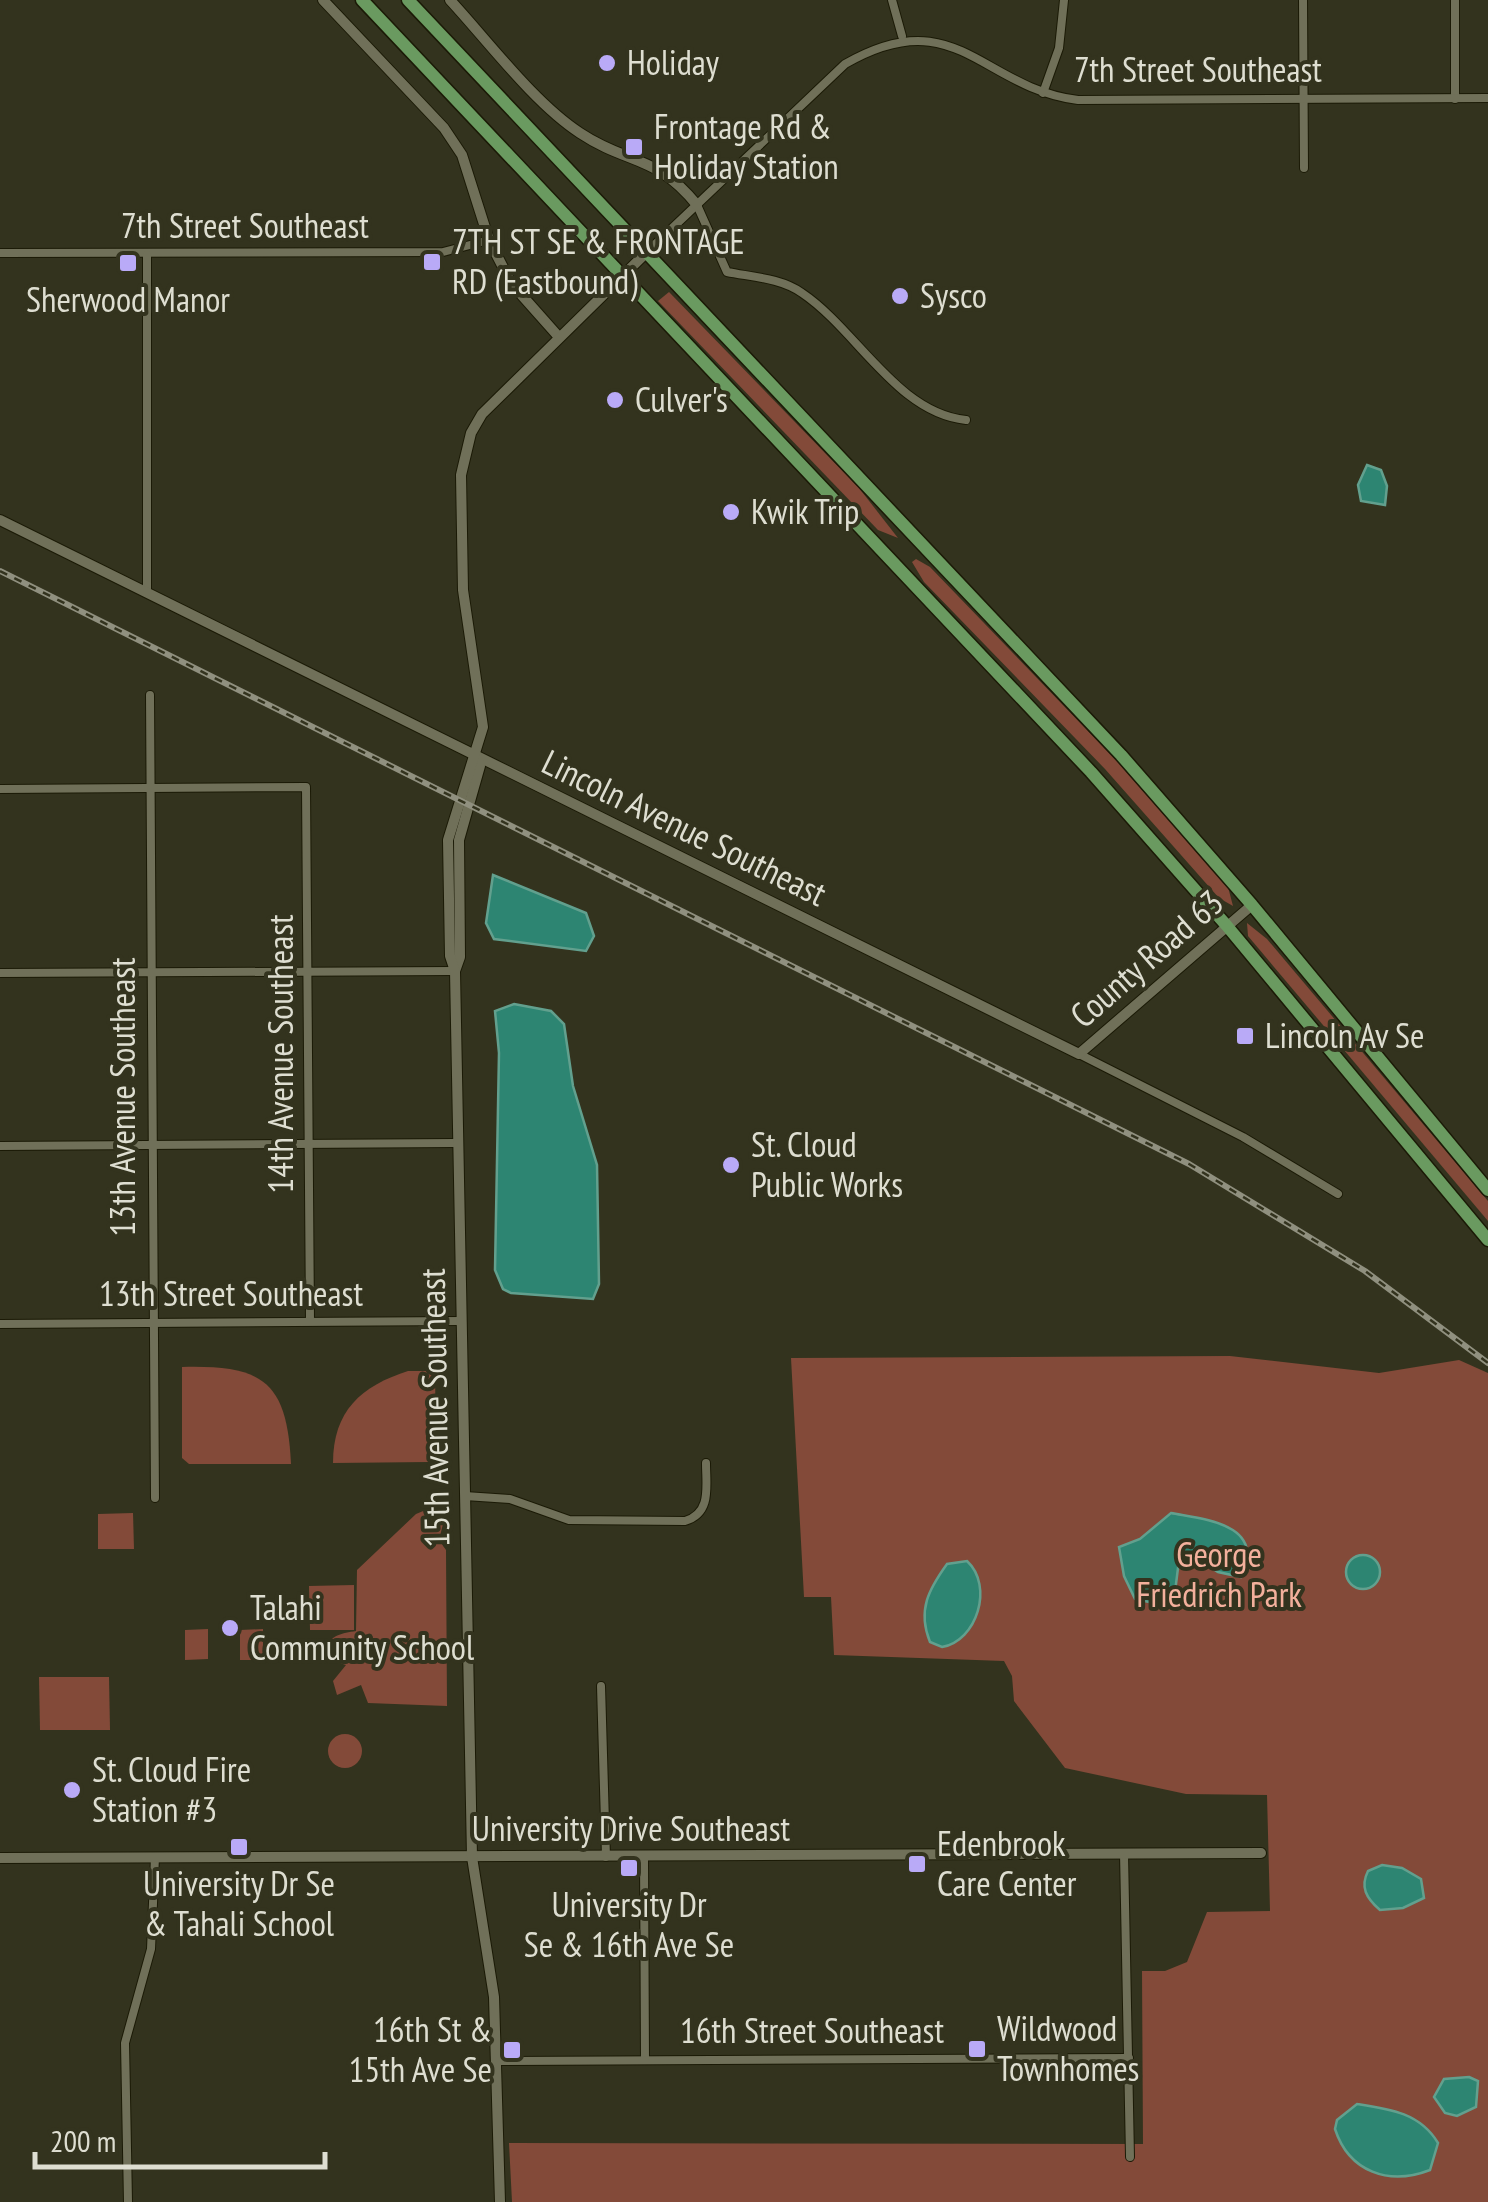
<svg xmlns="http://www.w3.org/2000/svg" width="1488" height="2202" font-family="'PT Sans Narrow',sans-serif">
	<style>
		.green { fill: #834a39 }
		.water { fill: #2d8572; stroke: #62a08e; stroke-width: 2.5 }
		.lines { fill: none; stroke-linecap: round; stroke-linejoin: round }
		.minor-casing { stroke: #1b1a06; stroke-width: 10 }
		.tertiary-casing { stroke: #1b1a06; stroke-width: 12 }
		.trunk-casing { stroke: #1b1a06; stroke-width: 15 }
		.minor { stroke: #707059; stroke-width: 8 }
		.tertiary { stroke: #707059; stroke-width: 10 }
		.trunk { stroke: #6a9a60; stroke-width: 12 }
		.rail-casing { stroke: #90907f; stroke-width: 6 }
		.rail { stroke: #33331e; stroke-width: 2.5; stroke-dasharray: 8; stroke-linecap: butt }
		.poi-dot { fill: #b9aaf7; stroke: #33331e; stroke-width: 4 }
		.labels { text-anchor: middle; stroke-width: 8; stroke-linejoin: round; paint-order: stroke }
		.poi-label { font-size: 35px; fill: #deded1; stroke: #33331e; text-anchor: start }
		.street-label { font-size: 35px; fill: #deded1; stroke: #33331e }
		.park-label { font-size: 35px; fill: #f3b09c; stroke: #33331e }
	</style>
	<rect width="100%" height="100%" fill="#33331e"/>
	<g class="green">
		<path d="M 669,292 L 859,488 L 898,538 L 878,530 L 658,301 Z"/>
		<path d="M 916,559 L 930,567 L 1114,758 L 1228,887 L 1233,906 L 1219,898 L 1105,769 L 924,582 L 912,562 Z"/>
		<path d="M 1247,923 L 1267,939 L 1488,1201 L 1488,1221 L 1248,936 Z"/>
		<path d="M 1230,1356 L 1379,1373 L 1459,1360 L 1488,1373 L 1488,2202 L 512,2202 L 509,2143 L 1143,2144 L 1142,1971 L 1165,1971 L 1187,1962 L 1207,1912 L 1270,1911 L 1267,1795 L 1186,1794 L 1065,1768 L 1014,1701 L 1012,1676 L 1004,1661 L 834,1655 L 831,1597 L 804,1597 L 791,1358 Z"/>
		<path d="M 182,1367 C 263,1365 287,1381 291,1464 L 189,1464 L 182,1458 Z"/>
		<path d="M 408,1371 L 435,1371 L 436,1456 L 429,1462 L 333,1463 C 333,1411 361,1386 408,1371 Z"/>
		<path d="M 428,1509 L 444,1520 L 439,1540 L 446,1550 L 447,1706 L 368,1703 L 361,1685 L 337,1695 L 333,1681 L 346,1665 L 327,1659 L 324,1649 C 331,1635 342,1633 356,1631 L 357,1570 L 416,1514 Z"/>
		<path d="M 133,1513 L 134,1549 L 98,1549 L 98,1514 Z"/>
		<path d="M 354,1585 L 354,1630 L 310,1630 L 309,1586 Z"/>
		<path d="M 208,1629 L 208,1659 L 185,1660 L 185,1630 Z"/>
		<path d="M 263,1629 L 263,1660 L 240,1660 L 240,1630 Z"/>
		<path d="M 39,1677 L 109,1677 L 110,1730 L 40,1730 Z"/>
		<circle cx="345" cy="1751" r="17"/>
	</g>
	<g class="water">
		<path d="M 1367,465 L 1381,470 L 1387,486 L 1385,505 L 1361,501 L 1358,485 Z"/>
		<path d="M 493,875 L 586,913 L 594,936 L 586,951 L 494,939 L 486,923 Z"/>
		<path d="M 514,1004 L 551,1011 L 564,1024 L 573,1086 L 597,1165 L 599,1284 L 593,1299 L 511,1293 L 503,1289 L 495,1270 L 499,1053 L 495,1011 Z"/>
		<path d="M 1171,1513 C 1201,1519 1268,1523 1241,1577 L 1218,1572 L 1192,1555 L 1179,1560 L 1174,1600 L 1158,1604 L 1135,1599 L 1124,1576 L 1119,1547 L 1140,1539 Z"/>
		<circle cx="1363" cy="1572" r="17"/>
		<path d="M 967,1561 C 994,1586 977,1641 942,1647 L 930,1642 C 917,1610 929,1589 947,1564 Z"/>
		<path d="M 1382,1865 L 1402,1868 L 1421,1879 L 1424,1898 L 1403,1908 L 1380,1910 C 1366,1898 1360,1887 1368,1871 Z"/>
		<path d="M 1469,2077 L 1478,2081 L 1476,2107 L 1457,2116 L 1445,2113 L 1434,2097 L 1444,2079 Z"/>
		<path d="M 1357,2104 C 1390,2109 1420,2113 1438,2143 L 1430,2170 C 1389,2186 1349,2172 1335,2129 L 1337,2120 Z"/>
	</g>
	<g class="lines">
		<g class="minor-casing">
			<g id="minor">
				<path d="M 892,0 L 902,36"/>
				<path d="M 1303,0 L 1304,168"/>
				<path d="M 1043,93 L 1059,48 L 1064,0"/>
				<path d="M 1455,99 L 1455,0"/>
				<path d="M 697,205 L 727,272 C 752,277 781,278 802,293 C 857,330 897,413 966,420"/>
				<path d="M 647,252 L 845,64 C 956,0 981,88 1078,100 L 1488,98"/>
				<path d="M 0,253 L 443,252 L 489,240"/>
				<path d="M 147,255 L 147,593"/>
				<path d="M 150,695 L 155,1498"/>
				<path d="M 0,789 L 306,787 L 310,1321"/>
				<path d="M 0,973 L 455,971"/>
				<path d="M 1079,1054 L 1243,1137 L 1338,1194"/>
				<path d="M 0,1146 L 456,1143"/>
				<path d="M 0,1324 L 462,1321"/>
				<path d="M 465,1496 L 510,1499 L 569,1520 L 685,1521 C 712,1513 706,1486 706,1463"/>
				<path d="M 601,1686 L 606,1857"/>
				<path d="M 1124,1853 L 1130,2157"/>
				<path d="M 644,1856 L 645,2059"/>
				<path d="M 496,2061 L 1129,2058"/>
				<path d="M 128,2202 L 125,2043 L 151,1949 L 155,1857"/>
			</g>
		</g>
		<g class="tertiary-casing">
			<g id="tertiary">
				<path d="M 323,0 L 444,128 L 462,155 L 489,240 L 511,283 L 558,336"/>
				<path d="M 450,0 C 488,41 534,103 580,133 C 628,165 656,154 697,205"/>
				<path d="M 0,520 L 1079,1054 L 1252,905"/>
				<path d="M 455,971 L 460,957 L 459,840 L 480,766 L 477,757"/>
				<path d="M 0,1858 L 1261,1853"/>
				<path d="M 500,2202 L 494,1997 L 472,1857 L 455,971 L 450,956 L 448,840 L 483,727 L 463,590 L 461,475 L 471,433 L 482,414 L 647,252"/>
			</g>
		</g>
		<g class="trunk-casing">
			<g id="trunk">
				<path d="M 362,0 L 1091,772 L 1227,926 L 1488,1240"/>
				<path d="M 408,0 L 1121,755 L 1252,905 L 1488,1190"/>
			</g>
		</g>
		<use href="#minor" class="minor"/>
		<use href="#tertiary" class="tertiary"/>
		<use href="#trunk" class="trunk"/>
		<g class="rail-casing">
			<path id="rail" d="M 0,571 L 1189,1164 L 1365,1271 L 1488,1363"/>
		</g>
		<use href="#rail" class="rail"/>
	</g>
	<g class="poi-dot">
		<circle cx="607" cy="63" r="10"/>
		<rect x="624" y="137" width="20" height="20" rx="5"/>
		<rect x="422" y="252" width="20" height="20" rx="5"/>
		<rect x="118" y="253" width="20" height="20" rx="5"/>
		<circle cx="900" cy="296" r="10"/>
		<circle cx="615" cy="400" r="10"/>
		<circle cx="731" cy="512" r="10"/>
		<rect x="1235" y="1026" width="20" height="20" rx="5"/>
		<circle cx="731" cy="1165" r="10"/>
		<circle cx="230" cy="1628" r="10"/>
		<circle cx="72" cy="1790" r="10"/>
		<rect x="229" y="1837" width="20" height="20" rx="5"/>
		<rect x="907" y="1854" width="20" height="20" rx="5"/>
		<rect x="619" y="1858" width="20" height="20" rx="5"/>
		<rect x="967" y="2039" width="20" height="20" rx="5"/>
		<rect x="502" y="2040" width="20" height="20" rx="5"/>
	</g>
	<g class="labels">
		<g class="poi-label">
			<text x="627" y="75">Holiday</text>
			<text x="654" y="139">Frontage Rd &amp;<tspan x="654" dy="40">Holiday Station</tspan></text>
			<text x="452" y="254">7TH ST SE &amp; FRONTAGE<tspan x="452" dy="40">RD (Eastbound)</tspan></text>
			<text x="920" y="308">Sysco</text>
			<text x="128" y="312" text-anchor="middle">Sherwood Manor</text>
			<text x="635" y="412">Culver's</text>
			<text x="751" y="524">Kwik Trip</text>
			<text x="1265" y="1048">Lincoln Av Se</text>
			<text x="751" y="1157">St. Cloud<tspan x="751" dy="40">Public Works</tspan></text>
			<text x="250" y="1620">Talahi<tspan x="250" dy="40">Community School</tspan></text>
			<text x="92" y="1782">St. Cloud Fire<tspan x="92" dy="40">Station #3</tspan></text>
			<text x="937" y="1856">Edenbrook<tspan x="937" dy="40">Care Center</tspan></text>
			<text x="239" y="1896" text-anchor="middle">University Dr Se<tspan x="239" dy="40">&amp; Tahali School</tspan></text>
			<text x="629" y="1917" text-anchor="middle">University Dr<tspan x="629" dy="40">Se &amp; 16th Ave Se</tspan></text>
			<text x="997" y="2041">Wildwood<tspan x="997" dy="40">Townhomes</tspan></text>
			<text x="492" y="2042" text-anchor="end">16th St &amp;<tspan x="492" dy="40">15th Ave Se</tspan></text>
		</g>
		<g class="street-label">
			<text x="1198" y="82">7th Street Southeast</text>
			<text x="245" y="238">7th Street Southeast</text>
			<text transform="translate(684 828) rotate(26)" y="12">Lincoln Avenue Southeast</text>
			<text transform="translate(1147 959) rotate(-41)" y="12">County Road 63</text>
			<text transform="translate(281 1054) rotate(-90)" y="12">14th Avenue Southeast</text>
			<text transform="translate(123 1097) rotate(-90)" y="12">13th Avenue Southeast</text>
			<text x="231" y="1306">13th Street Southeast</text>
			<text transform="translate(435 1408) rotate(-91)" y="12">15th Avenue Southeast</text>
			<text x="631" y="1841">University Drive Southeast</text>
			<text x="812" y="2043">16th Street Southeast</text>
		</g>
		<g class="park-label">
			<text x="1219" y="1567">George<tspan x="1219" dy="40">Friedrich Park</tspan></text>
		</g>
	</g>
	<path d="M35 2152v15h290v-15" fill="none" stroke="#deded1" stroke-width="5"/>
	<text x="50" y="2152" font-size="30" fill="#deded1" stroke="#33331e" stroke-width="8" paint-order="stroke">200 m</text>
</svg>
